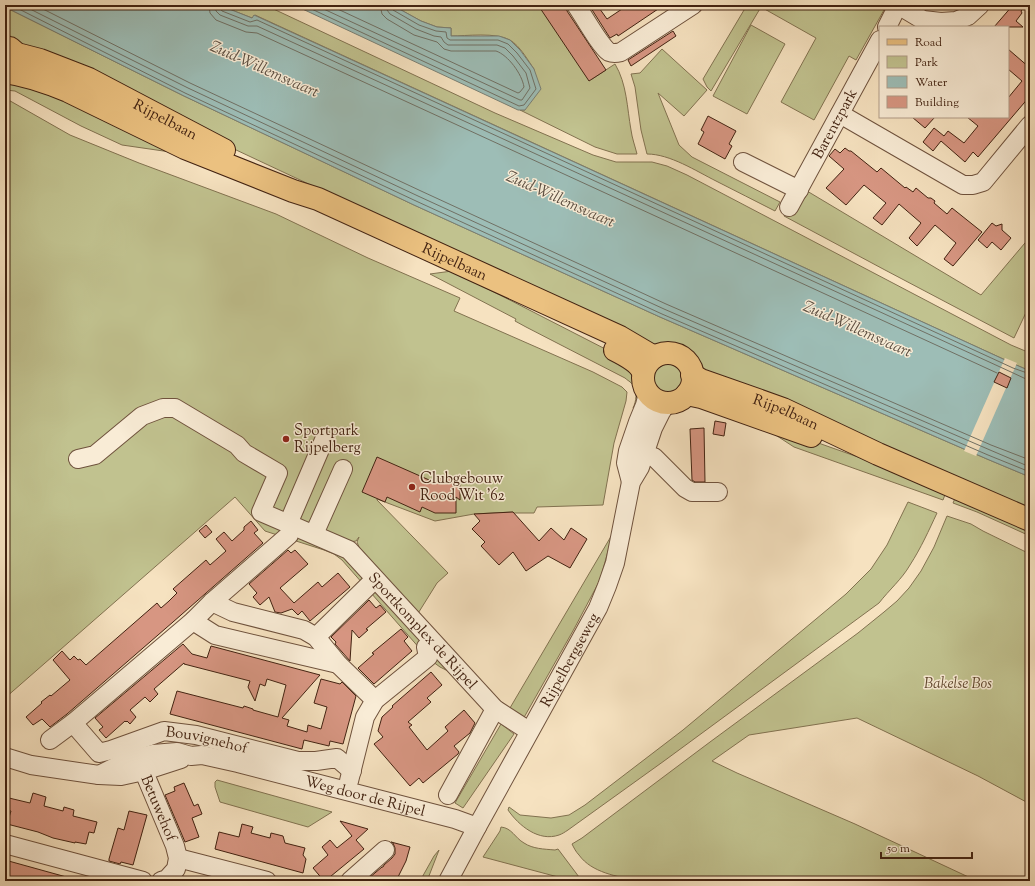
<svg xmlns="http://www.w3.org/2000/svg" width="1035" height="886" font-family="'Sorts Mill Goudy',serif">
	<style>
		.green { fill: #c1c28f; stroke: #827250 }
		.water { fill: #9dbdb6; stroke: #797f74 }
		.pier { fill: #f6e2c0 }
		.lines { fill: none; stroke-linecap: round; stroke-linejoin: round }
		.shore { stroke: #707064; stroke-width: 1 }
		.building { fill: #d79682; stroke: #422211 }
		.minor-casing { stroke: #6f523d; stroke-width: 20 }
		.major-casing { stroke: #422211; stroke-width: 24 }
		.minor { stroke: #f9ecd6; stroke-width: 18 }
		.major { stroke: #ebc180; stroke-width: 22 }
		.poi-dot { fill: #8f2418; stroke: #f9ecd6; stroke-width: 1.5 }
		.labels { text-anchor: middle; stroke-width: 3; stroke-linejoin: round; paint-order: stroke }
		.street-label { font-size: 15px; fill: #422211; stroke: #f9ecd6 }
		.poi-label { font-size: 15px; fill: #422211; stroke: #f9ecd6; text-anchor: start }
		.park-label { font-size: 15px; font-style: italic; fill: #624a30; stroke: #f9ecd6 }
		.water-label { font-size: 16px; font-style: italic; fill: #5d5043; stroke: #f9ecd6 }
	</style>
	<rect width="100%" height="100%" fill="#f6e2c0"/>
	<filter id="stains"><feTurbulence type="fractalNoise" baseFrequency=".005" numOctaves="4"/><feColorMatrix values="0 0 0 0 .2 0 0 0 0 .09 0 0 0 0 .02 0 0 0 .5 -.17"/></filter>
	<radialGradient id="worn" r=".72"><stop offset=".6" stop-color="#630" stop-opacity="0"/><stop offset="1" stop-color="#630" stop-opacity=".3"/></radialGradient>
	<g class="green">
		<path d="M 219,5 L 265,5 L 495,113 L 593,155 L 616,162 L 652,162 L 667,166 L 687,175 L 1011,345 L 1030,353 L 1030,371 L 1014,364 L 255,15 L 252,18 Z"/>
		<path d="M 392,5 L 542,5 L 592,79 L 615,64 C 627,84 627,108 631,130 C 632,138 635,146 637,154 L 617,154 L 595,147 L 520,110 L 525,110 L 534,69 C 527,59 520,46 510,40 C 496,32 466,36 451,36 L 451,28 L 437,27 L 421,21 Z"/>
		<path d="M 747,5 L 876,5 L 884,10 L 856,60 L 849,56 L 814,120 L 781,102 L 816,38 L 761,7 L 711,91 L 707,87 L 703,79 Z"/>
		<path d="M 5,7 L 184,96 L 414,205 L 660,317 L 987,459 L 1030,477 L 1030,513 L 697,368 C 689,353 676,344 658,350 L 396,225 L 217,141 L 13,41 L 9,34 L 5,31 Z"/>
		<path d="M 751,25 L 785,44 L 747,114 L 713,96 Z"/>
		<path d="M 662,49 L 707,90 L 684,116 L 658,93 L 679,145 L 692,157 L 780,202 L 775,211 C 755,201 736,191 716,181 C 696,171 670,154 647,154 L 641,130 L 635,87 L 631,74 L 640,73 Z"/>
		<path d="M 9,78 L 198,156 L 122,145 L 81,126 L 15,91 L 5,90 L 5,79 Z"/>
		<path d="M 5,98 L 70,135 L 139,163 L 276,214 L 368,258 L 460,298 L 454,311 L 593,372 L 622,387 L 627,392 L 626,401 L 614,443 L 603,505 L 537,507 L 534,513 L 514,513 L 513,512 L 474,514 L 435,521 L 377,499 L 377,500 L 448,573 L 437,583 L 417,615 L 359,547 L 357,542 L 359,537 L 356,541 L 349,542 L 454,674 L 440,667 L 429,659 L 342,560 L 334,554 L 324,550 L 265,531 L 235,497 L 5,698 Z"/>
		<path d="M 802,188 L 981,295 L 1030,237 L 1030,304 L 1014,338 L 885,270 L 784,216 L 795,196 Z"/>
		<path d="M 452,271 L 500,295 L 617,355 L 639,380 L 641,388 L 638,414 L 633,408 C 636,402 638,391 633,385 C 631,382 627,380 625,378 L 526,327 L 515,321 L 516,319 L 430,274 Z"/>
		<circle cx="668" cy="378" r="17"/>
		<path d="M 774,434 L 793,434 L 872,462 L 946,492 L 943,500 L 794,447 Z"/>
		<path d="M 956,496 L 1030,528 L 1030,536 L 977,512 L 953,503 Z"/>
		<path d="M 908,502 L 937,513 C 929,530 921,548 910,565 C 902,579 889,590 879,603 L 664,761 L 568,830 C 565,832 562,834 559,835 C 539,842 519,826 508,810 L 509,807 L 520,815 L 551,818 L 569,815 L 585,805 L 683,730 L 846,594 L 871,569 L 887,545 Z"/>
		<path d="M 947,516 L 971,524 L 983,531 L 1030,554 L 1030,804 L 978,776 L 857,718 L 749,735 L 712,761 L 737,773 L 855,824 L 977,881 L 637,881 C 617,876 592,873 579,855 C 576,852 574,848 572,844 L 582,838 L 710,742 L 858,633 L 884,612 L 897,601 L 909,588 L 921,571 L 934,547 Z"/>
		<path d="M 613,533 L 600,580 L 574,629 L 522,721 L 507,713 Z"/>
		<path d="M 501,724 L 514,734 L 463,808 L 455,803 Z"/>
		<path d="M 217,780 L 332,812 L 308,827 L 220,802 L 215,787 L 215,782 Z"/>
		<path d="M 501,827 C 512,828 515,838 524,843 C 533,849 544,849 555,850 L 558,849 L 579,877 L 584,881 L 573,881 L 483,857 L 500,831 Z"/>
		<path d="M 439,850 L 427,881 L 420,881 L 434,856 Z"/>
	</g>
	<g class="water">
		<path d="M 5,5 L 219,5 L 252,18 L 254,15 L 1014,364 L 1030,371 L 1030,477 L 987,459 L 660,317 L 414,205 L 184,96 L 5,7 Z"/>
		<path d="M 294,5 L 392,5 L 421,21 L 437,27 L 451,28 L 451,36 L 499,36 L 510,40 L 520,50 L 534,69 L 541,89 L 525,110 L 518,110 Z"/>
	</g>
	<path class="pier" d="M 1005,358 L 1017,363 L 976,456 L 964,451 Z"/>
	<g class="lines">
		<g class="shore">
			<path d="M 11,5 L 185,93 L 416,201 L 662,314 L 988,455 L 1030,472"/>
			<path d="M 22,5 L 188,88 L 418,196 L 664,309 L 990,450 L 1030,467"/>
			<path d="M 35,5 L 190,83 L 421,191 L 666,304 L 991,445 L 1030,460"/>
			<path d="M 209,5 L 210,13 L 216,20 L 246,32 L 257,33 L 997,373"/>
			<path d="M 215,5 L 216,11 L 220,15 L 248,26 L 257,26 L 1011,372 L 1026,379 L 1030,379"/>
			<path d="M 220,5 L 220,8 L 222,11 L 250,22 L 257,20 L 1013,368 L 1030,374"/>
			<path d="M 303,5 L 519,106 L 524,105 L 536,89 L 530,70 L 517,53 L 508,44 L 498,40 L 450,40 L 447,38 L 446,32 L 436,31 L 419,25 L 393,10 L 391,8 L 391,5"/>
			<path d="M 315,5 L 520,100 L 522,100 L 530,88 L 526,73 L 513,56 L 505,48 L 497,45 L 448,45 L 444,42 L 441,37 L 434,36 L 416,29 L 390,14 L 387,10 L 386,5"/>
			<path d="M 329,5 L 518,93 L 520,92 L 524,87 C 522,74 508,55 496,51 L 451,51 L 444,49 L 437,42 L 414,35 L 387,19 L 382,14 L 380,5"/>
		</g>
	</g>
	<g class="building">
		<path d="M 538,5 L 566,5 L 567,11 L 606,70 L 589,81 Z"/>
		<path d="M 589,5 L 597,5 L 607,19 L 628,5 L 664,5 L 618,36 L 617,34 L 610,38 Z"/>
		<path d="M 1013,5 L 1026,5 L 1021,11 L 1022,13 L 1016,21 L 1023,27 L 994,27 Z"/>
		<path d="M 673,31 L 676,36 L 631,66 L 628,60 Z"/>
		<path d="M 1008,49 L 1030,68 L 1030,96 L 978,157 L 973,152 L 965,162 L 941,141 L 933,151 L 923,142 L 934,128 L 944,136 L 948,131 L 964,143 L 978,126 L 967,117 L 1008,117 L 1008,98 L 1022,81 L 1008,69 Z"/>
		<path d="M 708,116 L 736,131 L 729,144 L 732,146 L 725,159 L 698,144 L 704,132 L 701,130 Z"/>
		<path d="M 912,117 L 935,117 L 925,128 Z"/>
		<path d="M 845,148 L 849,151 L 851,151 L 877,172 L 881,168 L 905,188 L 906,187 L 913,192 L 916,188 L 928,198 L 931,198 L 935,201 L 934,203 L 947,214 L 952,208 L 982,232 L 953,266 L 944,259 L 956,243 L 935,225 L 917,246 L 909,238 L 921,223 L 899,204 L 882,225 L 873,218 L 886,203 L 864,185 L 846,205 L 826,188 L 844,169 L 829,156 L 835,149 L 840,153 Z"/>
		<path d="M 992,223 L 996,226 L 1002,224 L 1002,230 L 1011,238 L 1001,250 L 992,242 L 987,248 L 978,240 Z"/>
		<path d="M 999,372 L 1011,378 L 1007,388 L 994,382 Z"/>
		<path d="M 715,421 L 726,423 L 724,436 L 713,434 Z"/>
		<path d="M 704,428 L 705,482 L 695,482 L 692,480 L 690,429 Z"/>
		<path d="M 377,457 L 436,483 L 439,478 L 447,477 L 460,483 L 460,500 L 456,497 L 456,513 L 435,513 L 422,507 L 420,512 L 387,497 L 385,502 L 362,492 Z"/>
		<path d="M 513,512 L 539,541 L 551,528 L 564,540 L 571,528 L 587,539 L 570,568 L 548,556 L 526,571 L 513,552 L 499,565 L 481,546 L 485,542 L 472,529 L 480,521 L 474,514 Z"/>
		<path d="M 251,521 L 258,530 L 254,533 L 263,543 L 173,622 L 67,714 L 50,727 L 42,719 L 33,725 L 26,717 L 42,703 L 41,702 L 50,695 L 51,696 L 70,680 L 53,660 L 62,651 L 70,660 L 74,656 L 78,660 L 80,659 L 86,665 L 157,603 L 161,608 L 169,601 L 177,593 L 173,589 L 206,560 L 210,565 L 226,551 L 216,539 L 224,532 L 232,541 L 244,530 L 244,527 Z"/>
		<path d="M 206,525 L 212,532 L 205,538 L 199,531 Z"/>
		<path d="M 288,550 L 291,553 L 295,550 L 308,564 L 280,588 L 294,603 L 318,582 L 322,587 L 338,573 L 350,587 L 310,621 L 302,611 L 298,615 L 292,609 L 281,613 L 275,612 L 269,597 L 260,605 L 253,597 L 257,593 L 249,584 Z"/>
		<path d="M 369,600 L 376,608 L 380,605 L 386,612 L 366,629 L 368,630 L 359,638 L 352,630 L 350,661 L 335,644 L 336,642 L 331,637 Z"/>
		<path d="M 401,629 L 408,637 L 404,641 L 412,651 L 374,684 L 358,668 L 374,654 L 372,653 Z"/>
		<path d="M 183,644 L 192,654 L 207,658 L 211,646 L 320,675 L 282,718 L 289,720 L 287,726 L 307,732 L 308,725 L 321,729 L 327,707 L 314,703 L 321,679 L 340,684 L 342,682 L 356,696 L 343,744 L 330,741 L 329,746 L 304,740 L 302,749 L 170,714 L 177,691 L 243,708 L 244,706 L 253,709 L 253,710 L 278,717 L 286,685 L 267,679 L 265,686 L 260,684 L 255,701 L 248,687 L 250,681 L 184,664 L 184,663 L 154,689 L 158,694 L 150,702 L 145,697 L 130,710 L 136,717 L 130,724 L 127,721 L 126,722 L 125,721 L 106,738 L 99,730 L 103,727 L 95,718 Z"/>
		<path d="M 431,672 L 442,685 L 427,698 L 431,702 L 408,722 L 412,725 L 409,727 L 427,750 L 448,731 L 445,727 L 464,710 L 475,723 L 470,733 L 454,746 L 459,752 L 458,754 L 423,783 L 419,778 L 410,786 L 374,744 L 383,737 L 378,731 L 382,717 L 393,707 L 392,706 Z"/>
		<path d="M 184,783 L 194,806 L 198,804 L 202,814 L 192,818 L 199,837 L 185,842 L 165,795 L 175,791 L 174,787 Z"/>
		<path d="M 33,793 L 46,797 L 44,806 L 63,811 L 64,807 L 74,810 L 73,816 L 97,822 L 94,833 L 89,832 L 86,844 L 75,842 L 75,843 L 53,838 L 38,832 L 7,824 L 11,811 L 5,810 L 9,798 L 30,803 Z"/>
		<path d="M 129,811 L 147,815 L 133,865 L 121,862 L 120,864 L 109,861 L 109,859 L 118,828 L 124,830 Z"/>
		<path d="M 340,821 L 368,829 L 356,840 L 364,849 L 325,881 L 324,881 L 313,868 L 328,855 L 322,847 L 330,840 L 337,848 L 352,836 Z"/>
		<path d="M 242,824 L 253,827 L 251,833 L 270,838 L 271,833 L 283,836 L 285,843 L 305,848 L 303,855 L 306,859 L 303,873 L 215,849 L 219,832 L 239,837 Z"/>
		<path d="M 391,842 L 410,847 L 406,861 L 396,881 L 368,881 L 369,878 L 382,867 L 383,867 L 384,865 L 392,858 L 395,854 L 395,848 L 393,843 Z"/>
		<path d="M 5,860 L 70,878 L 70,881 L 11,881 L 5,879 Z"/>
	</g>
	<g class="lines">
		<g class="minor-casing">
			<g id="minor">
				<path d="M 576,5 C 583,15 600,46 609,52 C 614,54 617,53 621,52 L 693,5"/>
				<path d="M 898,5 L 923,20 L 941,22 L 956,21 L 968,16 L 980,5"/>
				<path d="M 887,27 L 898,5"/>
				<path d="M 840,114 L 963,185 L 973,185 L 983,182 L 1030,125"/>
				<path d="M 743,162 L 799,190"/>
				<path id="s1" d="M 789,207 L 880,40"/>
				<path d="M 644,455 L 654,457 L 685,488 L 692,492 L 718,492"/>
				<path id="s2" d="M 78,459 L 95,455 L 142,416 L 163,408 L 175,408 L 237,445 L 244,453 L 278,473 L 261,512 L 349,550 L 495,709 L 529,731"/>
				<path d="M 631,482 L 626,463 L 628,451 L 638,422 L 645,405 L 648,393"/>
				<path d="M 288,524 L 324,440"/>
				<path d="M 314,534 L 343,469"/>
				<path d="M 212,602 L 233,612 L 304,630 L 316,637 L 338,664 L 375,700"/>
				<path d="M 193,621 L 215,635 L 338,664"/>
				<path d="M 316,637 L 371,583"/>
				<path id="s3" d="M 73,723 L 99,753 L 111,750 L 164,731 L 196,735 L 298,761 L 316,761 L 337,758 L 352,771"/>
				<path d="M 50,740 L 73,723 L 193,621 L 212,602 L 289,535"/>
				<path d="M 5,757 L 31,765 L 99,775 L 121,776 L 144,771 L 181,759"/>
				<path id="s4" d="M 139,760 L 175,846 L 178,858 L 176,869 L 167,879 L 161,881"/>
				<path id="s5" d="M 99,775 L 117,766 L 138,758 L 153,754 L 177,752 L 191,756 L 202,755 L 238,763 L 455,819 L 477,827 L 448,881"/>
				<path d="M 349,781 L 365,717 L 375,700 L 428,657 L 426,647"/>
				<path d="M 448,795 L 495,709"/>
				<path id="s6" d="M 477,827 L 598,608 L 607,586 L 615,563 L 631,482 L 640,467 L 653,428 L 661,412 L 667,403"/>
				<path d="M 5,844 L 143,881"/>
				<path d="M 178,858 L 267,881"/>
				<path d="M 350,881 L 385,850"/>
			</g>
		</g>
		<g class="major-casing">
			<g id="major">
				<path id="s7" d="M 10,48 L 17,54 L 40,60 L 89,79 L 224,150"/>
				<path id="s8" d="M 5,72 C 27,75 47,82 68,91 L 185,148 L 293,191 L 318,199 L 620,337 L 654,357"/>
				<path d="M 615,350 C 625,355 639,362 643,372"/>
				<circle cx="668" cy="378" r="25"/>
				<path id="s9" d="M 692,375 L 701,380 L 783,409 L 878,454 L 1030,520"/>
				<path d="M 687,394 L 701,397 L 811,436"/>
			</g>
		</g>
		<use href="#minor" class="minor"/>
		<use href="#major" class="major"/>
	</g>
	<g class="poi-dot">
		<circle cx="286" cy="439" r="4"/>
		<circle cx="412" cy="487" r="4"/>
	</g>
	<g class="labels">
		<g class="street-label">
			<text dy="5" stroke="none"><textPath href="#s7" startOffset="172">Rijpelbaan</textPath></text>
			<text dy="5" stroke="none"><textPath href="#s1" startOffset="95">Barentzpark</textPath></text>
			<text dy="5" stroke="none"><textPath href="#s8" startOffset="489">Rijpelbaan</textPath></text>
			<text dy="5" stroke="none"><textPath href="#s9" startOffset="101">Rijpelbaan</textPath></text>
			<text dy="5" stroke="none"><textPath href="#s2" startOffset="483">Sportkomplex de Rijpel</textPath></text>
			<text dy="5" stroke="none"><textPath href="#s6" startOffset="191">Rijpelbergseweg</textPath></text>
			<text dy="5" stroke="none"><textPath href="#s3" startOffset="152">Bouvignehof</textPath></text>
			<text dy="5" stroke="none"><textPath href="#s5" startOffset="276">Weg door de Rijpel</textPath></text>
			<text dy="5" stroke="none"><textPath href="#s4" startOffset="52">Betuwehof</textPath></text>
		</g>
		<g class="poi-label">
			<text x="294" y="435">Sportpark<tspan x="294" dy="17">Rijpelberg</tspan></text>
			<text x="420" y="483">Clubgebouw<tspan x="420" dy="17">Rood Wit '62</tspan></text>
		</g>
		<g class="park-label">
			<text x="958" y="688">Bakelse Bos</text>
		</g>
		<g class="water-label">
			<text transform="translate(265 68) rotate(24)" y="6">Zuid-Willemsvaart</text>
			<text transform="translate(561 198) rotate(24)" y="6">Zuid-Willemsvaart</text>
			<text transform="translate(858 328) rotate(24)" y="6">Zuid-Willemsvaart</text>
		</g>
	</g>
	<rect width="1035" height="886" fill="none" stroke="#f6e2c0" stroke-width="20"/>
	<rect x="6" y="6" width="1023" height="874" fill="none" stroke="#422211" stroke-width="2"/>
	<rect x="10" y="10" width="1015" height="866" fill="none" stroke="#422211"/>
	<rect x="879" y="26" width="130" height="92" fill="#f9ecd6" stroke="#b09b87"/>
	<rect x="887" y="39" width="20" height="6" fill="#ebc180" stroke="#b09b87"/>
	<text x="915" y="46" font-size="12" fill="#422211">Road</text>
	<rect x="887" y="56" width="20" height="12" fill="#c1c28f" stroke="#b09b87"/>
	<text x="915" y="66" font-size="12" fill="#422211">Park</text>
	<rect x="887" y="76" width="20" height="12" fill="#9dbdb6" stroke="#b09b87"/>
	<text x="915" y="86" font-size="12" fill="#422211">Water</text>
	<rect x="887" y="96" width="20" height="12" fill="#d79682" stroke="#b09b87"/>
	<text x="915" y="106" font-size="12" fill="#422211">Building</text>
	<path d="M881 852v6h91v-6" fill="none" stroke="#422211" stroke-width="2"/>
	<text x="887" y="852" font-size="12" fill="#422211" stroke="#f9ecd6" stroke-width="3" paint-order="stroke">50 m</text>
	<rect width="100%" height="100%" filter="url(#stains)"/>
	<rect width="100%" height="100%" fill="url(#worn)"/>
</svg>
